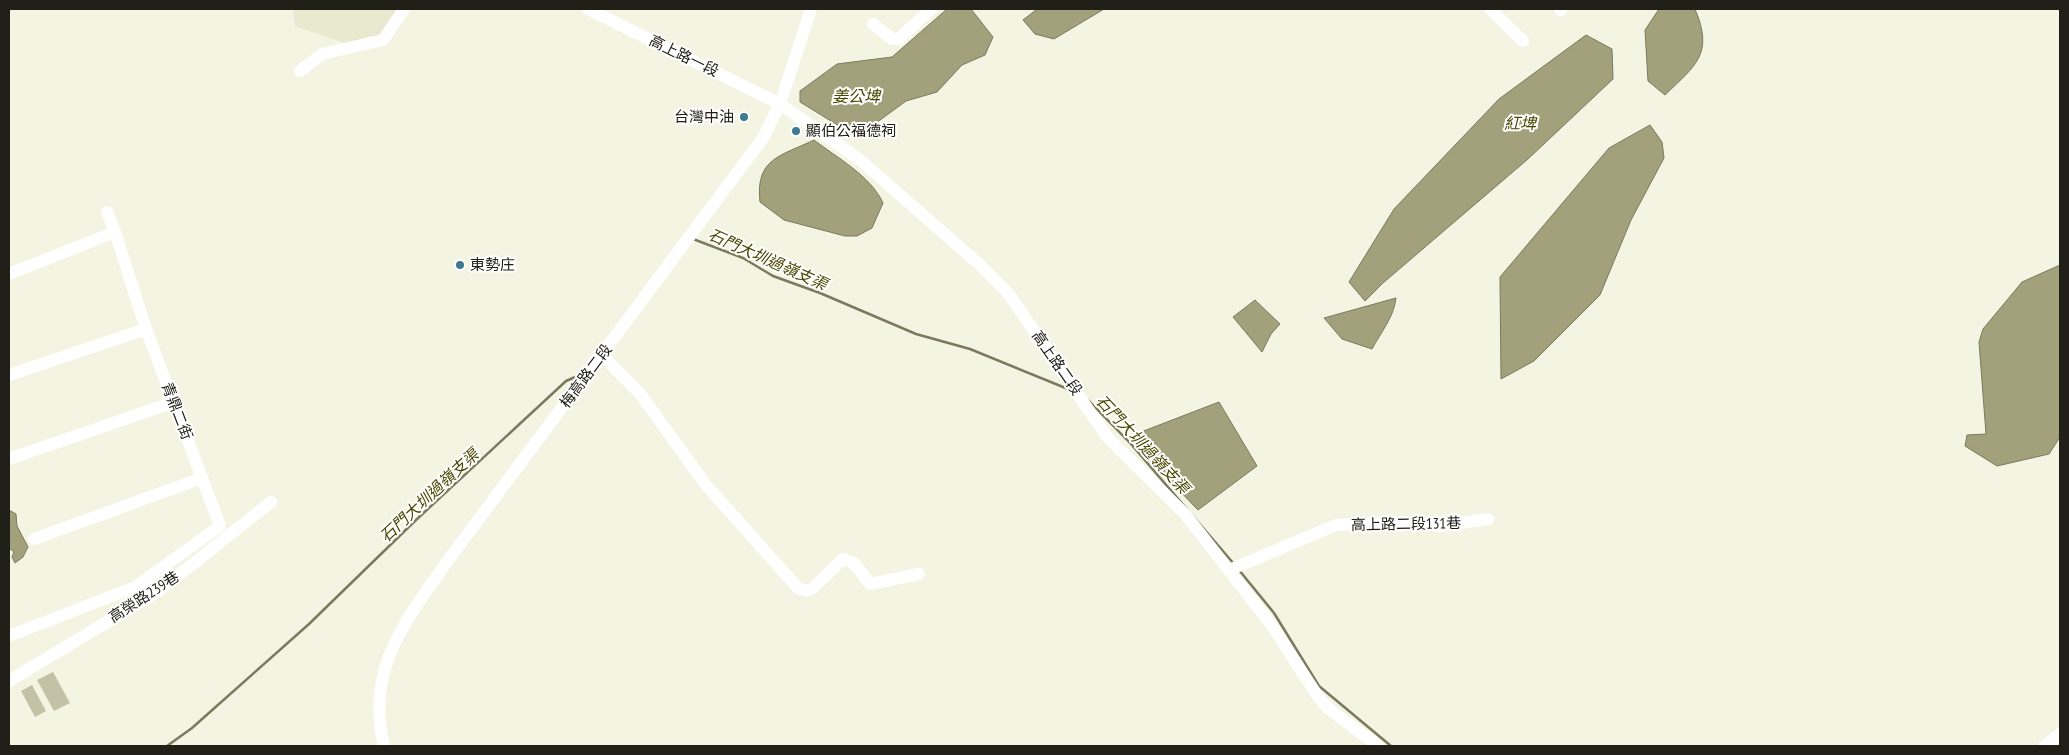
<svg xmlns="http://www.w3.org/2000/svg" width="2069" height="755" font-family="'PT Sans Narrow','Noto Sans TC',sans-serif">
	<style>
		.built { fill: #e9e9d0 }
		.green { fill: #c3c2a6 }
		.water { fill: #a2a17b; stroke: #7b7a5e }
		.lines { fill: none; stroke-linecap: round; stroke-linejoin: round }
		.stream { stroke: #7b7a5e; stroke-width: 2.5 }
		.minor { stroke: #fff; stroke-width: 12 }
		.poi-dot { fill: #3e7891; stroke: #fff; stroke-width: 2 }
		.labels { text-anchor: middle; stroke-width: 4; stroke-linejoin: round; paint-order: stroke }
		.street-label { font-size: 15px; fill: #202019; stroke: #fff }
		.poi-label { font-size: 15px; fill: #202019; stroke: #fff; text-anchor: start }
		.water-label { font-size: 16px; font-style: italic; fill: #4a4700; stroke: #fff }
	</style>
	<rect width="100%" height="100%" fill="#f4f4e2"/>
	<path class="built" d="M 293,9 L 399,9 L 381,37 L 345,43 L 295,26 Z"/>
	<g class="green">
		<path d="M 53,672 L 70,703 L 54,711 L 37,680 Z"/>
		<path d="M 32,685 L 46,711 L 35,717 L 21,691 Z"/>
	</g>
	<g class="water">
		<path d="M 947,9 L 971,9 L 993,37 L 985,55 L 962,65 L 937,92 L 906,101 L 857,137 L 800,102 L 800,91 L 837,64 L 892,57 Z"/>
		<path d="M 1037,9 L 1104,9 L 1054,39 L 1035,34 L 1023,20 Z"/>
		<path d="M 1659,9 L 1695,9 C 1714,54 1696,65 1665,95 L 1648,81 L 1645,30 Z"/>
		<path d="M 1586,35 L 1612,49 L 1613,79 L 1528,159 L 1383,283 L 1365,301 L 1349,282 L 1394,209 L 1499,99 Z"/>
		<path d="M 1650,125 L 1662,142 L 1664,158 L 1631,220 L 1600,295 L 1534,361 L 1501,379 L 1500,277 L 1609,148 Z"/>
		<path d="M 814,140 C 836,157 871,176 883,203 L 872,228 L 857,236 L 845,236 L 784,220 L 760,202 C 755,158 781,156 814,140 Z"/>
		<path d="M 2060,265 L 2060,437 L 2049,454 L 1997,466 L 1965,446 L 1967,435 L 1986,434 L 1979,342 L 1983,329 L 2022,282 Z"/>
		<path d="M 1396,298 C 1394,317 1381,332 1372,349 L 1342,339 L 1324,318 Z"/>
		<path d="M 1255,300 L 1280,324 L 1271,334 L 1262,352 L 1233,317 Z"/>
		<path d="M 1219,402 L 1257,466 L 1198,510 L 1128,437 Z"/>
		<path d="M 9,510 L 16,514 L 17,526 L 28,547 L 23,557 L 15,563 L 12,557 L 14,552 L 9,548 Z"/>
	</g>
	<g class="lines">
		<g class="stream">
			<path d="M 693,239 L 743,258 L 773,276 L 820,293 L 916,334 L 970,349 L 1068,389"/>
			<path d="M 1088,400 L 1131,444 L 1234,564"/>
			<path d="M 1239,570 L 1274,613 L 1319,686 L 1391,746"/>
			<path d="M 167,746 L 192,728 L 309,624 L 416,520 L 566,381 L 580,375"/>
		</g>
		<g class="minor">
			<path d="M 588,9 L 780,104 L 859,159 L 979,264 L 1008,293 L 1108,438 L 1186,515 L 1273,627 L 1319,698 L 1328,708 L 1378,746"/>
			<path d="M 1490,9 L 1523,41"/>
			<path d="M 1560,9 L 1561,10"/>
			<path d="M 873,24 L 892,39 L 899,39 L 931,9"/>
			<path d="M 300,71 L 322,54 L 383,40 L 404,9"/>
			<path d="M 107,212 L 115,232"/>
			<path d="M 9,274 L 115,232 L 146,329 L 220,526 L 135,587 L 9,636"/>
			<path d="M 602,355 L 641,395 L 706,485 L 798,588 L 806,591 L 813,588 L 843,559 L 854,563 L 870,584 L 919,574"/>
			<path d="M 9,375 L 146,329"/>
			<path d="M 9,459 L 174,402"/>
			<path d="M 34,539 L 202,478"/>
			<path d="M 1229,570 L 1336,525 L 1404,522 L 1440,526 L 1488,519"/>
			<path d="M 9,681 L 160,590 L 271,502"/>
			<path d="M 384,746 C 365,670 405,622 446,563 L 763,138 L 780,104 L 811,9"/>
			<path d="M 2044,746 L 2060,734"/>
		</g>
	</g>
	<g class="poi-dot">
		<circle cx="744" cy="117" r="5"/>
		<circle cx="796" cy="131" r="5"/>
		<circle cx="460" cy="265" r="5"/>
	</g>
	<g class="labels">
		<g class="street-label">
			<text transform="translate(684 56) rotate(26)" y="5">高上路一段</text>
			<text transform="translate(1057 363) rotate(55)" y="5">高上路二段</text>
			<text transform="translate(586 376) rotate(-53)" y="5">梅高路二段</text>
			<text transform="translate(177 411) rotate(69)" y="5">青鼎二街</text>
			<text transform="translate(1406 524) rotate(-1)" y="5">高上路二段131巷</text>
			<text transform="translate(144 597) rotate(-33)" y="5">高榮路239巷</text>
		</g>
		<g class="poi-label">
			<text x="734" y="122" text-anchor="end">台灣中油</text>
			<text x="806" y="136">顯伯公福德祠</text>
			<text x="470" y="270">東勢庄</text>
		</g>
		<g class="water-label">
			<text x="856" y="102">姜公埤</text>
			<text x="1520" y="129">紅埤</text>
			<text transform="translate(768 259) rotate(24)" y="6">石門大圳過嶺支渠</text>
			<text transform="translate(1143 444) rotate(47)" y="6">石門大圳過嶺支渠</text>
			<text transform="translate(429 495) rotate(-43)" y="6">石門大圳過嶺支渠</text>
		</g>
	</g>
	<rect width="2069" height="755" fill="none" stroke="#202019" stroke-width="20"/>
</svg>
